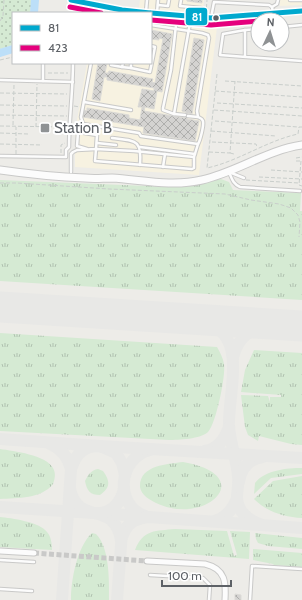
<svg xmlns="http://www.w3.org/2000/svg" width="302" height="600" font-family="Cabin,sans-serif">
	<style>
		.commercial { fill: #f7f2e1 }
		.grass { fill: url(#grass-tufts) }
		.park { fill: url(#park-dots) }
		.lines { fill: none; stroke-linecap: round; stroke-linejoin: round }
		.river { stroke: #bcdff8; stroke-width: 8 }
		.taxiway { stroke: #e8e8e6; stroke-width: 12 }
		.runway { stroke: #e8e8e6; stroke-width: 31 }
		.building { fill: url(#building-cross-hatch); stroke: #dcdbd7 }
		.minor-tunnel { stroke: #c9c9c8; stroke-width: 5; stroke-dasharray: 5 2.5; stroke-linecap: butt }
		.service-casing { stroke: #c9c9c8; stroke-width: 4.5 }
		.minor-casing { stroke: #c9c9c8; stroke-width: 7 }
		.tertiary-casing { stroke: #c9c9c8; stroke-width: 9 }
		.path { stroke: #c9cecb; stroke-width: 1; stroke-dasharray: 4 2; stroke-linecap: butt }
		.service { stroke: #fcfcfc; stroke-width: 2.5 }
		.minor { stroke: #fcfcfc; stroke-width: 5 }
		.tertiary { stroke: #fcfcfc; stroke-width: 7 }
		.bus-1-casing { stroke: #fff; stroke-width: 8 }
		.bus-2-casing { stroke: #fff; stroke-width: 8 }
		.bus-1 { stroke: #00a9ce; stroke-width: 5 }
		.bus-2 { stroke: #e5007d; stroke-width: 5 }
		.bus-dot { fill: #5d6166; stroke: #fff; stroke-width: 1.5 }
		.poi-dot { fill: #8f9294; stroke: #fff; stroke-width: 1.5 }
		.labels { text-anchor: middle; stroke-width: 4; stroke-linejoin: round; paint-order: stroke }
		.poi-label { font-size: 15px; fill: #5d6166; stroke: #fff; text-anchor: start }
		.line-badge { stroke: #fff; stroke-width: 1.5 }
		.badge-label { font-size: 11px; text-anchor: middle; font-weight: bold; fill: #fff }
	</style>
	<defs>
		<pattern id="grass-tufts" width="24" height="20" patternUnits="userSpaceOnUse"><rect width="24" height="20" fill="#d5ead3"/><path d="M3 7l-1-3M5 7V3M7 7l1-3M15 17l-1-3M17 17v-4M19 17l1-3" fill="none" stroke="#b0c1af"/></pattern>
		<pattern id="park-dots" width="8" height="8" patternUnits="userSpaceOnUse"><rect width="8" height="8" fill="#d5ead3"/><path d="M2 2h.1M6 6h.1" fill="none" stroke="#b0c1af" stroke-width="1.8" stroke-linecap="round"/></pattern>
		<pattern id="building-cross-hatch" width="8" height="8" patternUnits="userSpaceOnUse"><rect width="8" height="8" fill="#d4d3d1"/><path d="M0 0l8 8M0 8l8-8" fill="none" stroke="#afafad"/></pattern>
	</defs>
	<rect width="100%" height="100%" fill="#edece8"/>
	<g class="commercial">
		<path d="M 140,0 L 204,0 L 202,24 L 217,27 L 199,175 L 75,167 L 75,131 L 87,63 L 151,63 L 151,13 L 129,13 L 128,7 L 139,8 Z"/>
		<path d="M 280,0 L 302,0 L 302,5 L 280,6 Z"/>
	</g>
	<g class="grass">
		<path d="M 221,179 L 229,182 L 233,190 L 301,193 L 300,211 L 302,211 L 302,300 L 0,281 L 0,180 L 172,187 L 191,186 Z"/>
		<path d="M 0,333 L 217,347 C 220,352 223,358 224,364 C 226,375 216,424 208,432 C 201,439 178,440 169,440 L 0,431 Z"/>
		<path d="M 254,350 L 302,353 L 302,445 L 291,444 L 259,436 L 258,441 L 248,435 L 245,427 L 241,395 L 268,396 L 270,402 L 270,397 L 281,397 L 281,395 L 241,392 L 245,370 Z"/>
		<path d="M 0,449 C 14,451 46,455 53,468 C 56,473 55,479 53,484 C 41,499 18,498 0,499 Z"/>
		<path d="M 183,462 C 259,475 207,527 156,503 C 150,500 141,495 140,487 C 139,465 168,464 183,462 Z"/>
		<path d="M 302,468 L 302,474 L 271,478 L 254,494 L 255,483 C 265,470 287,468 302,468 Z"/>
		<path d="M 98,469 L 103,471 C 110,481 111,487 100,495 C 90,495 87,491 85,481 C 88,475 91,470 98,469 Z"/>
		<path d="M 302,476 L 302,518 C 284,517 267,512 254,499 L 273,481 Z"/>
		<path d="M 0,517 C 11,518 40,522 47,532 C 51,536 52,544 52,550 L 0,547 Z"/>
		<path d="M 175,529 L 227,531 L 234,556 L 237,555 L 230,531 L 250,532 L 249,559 L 135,550 C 143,529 156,531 175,529 Z"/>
		<path d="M 92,533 L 96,534 C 110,548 109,581 109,600 L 71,600 C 71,580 77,547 92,533 Z"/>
		<path d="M 255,533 L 302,538 L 302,549 L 268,546 L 258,543 L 256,539 Z"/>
		<path d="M 253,549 L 302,553 L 302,567 L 274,565 L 273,564 L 253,560 Z"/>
	</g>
	<path class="park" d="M 0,0 L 32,0 L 30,13 L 13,13 L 13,45 L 0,49 Z"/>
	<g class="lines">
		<g class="river">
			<path d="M 34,13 L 35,0"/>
			<path d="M 0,53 L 13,49"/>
		</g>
		<g class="taxiway">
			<path d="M 192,319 C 206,323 219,325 227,339 C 240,360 228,402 229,426 C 230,443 237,460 238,477 C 239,484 237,491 237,498 C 238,513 250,521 262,525"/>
			<path d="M 233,357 C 239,335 250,330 271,324"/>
			<path d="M 0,439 L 100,446 L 116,453 L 122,463 L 125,475"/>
			<path d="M 50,444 C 62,449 68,457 71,469"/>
			<path d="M 205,451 C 218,449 225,439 229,427"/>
			<path d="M 239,482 C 241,468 249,459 263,457"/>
			<path d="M 70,489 C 78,527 114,499 121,540"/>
			<path d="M 0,507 L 141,516"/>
			<path d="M 101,513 C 114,511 121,501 124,489"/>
			<path d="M 145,516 C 114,505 118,458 150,450"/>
			<path d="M 214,521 C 226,518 233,509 237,498"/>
			<path d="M 121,540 C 126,524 132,519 149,517 L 302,528"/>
			<path d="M 62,600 L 71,469 C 76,454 83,446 100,446 L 302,458"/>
			<path d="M 117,600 L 122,532"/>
		</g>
		<path class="runway" d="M 0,307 L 302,326"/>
	</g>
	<g class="building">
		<path d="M 187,0 L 202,0 L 202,3 L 187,1 Z"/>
		<path d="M 151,30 L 172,34 L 162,92 L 157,91 L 154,109 L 145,107 L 144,111 L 185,118 L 186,112 L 182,111 L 194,38 L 204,40 L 192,114 L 188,113 L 187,119 L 199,121 L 195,141 L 143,133 L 144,127 L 83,117 L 84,110 L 87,111 L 87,108 L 129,115 L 129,118 L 140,120 L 142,107 L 138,107 L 142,89 L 154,91 L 154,88 L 107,80 L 107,77 L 104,77 L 100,101 L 92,99 L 98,63 L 107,63 L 105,73 L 108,73 L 109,71 L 153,79 L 152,82 L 155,83 L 163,39 L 159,38 L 159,40 L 151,39 Z"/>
		<circle cx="47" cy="130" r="3.5"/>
		<path d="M 235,594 L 241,595 L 241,600 L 235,600 Z"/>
	</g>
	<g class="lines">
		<path class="minor-tunnel" d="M 34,553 L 147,561"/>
		<g class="service-casing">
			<g id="service">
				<path d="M 181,0 L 180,6 L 201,8 L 200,17"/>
				<path d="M 290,0 L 302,0"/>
				<path d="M 158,5 L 168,6 L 169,0"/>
				<path d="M 272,7 L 277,4 L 278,0"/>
				<path d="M 146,12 L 147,0"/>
				<path d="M 157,13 L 158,0"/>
				<path d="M 177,16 L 171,70 L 163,108 L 163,110 L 174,114 L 191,17"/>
				<path d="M 211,18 L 214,2 L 269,5 L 272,7 L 273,13"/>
				<path d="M 282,27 L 302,25"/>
				<path d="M 245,30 L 258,29"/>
				<path d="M 245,57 L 245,30 L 223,34 L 220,55 L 302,61"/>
				<path d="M 91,63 L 81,117 L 83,124 L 139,133 L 141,136 L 198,144 C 200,141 204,126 203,121 C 202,118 200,118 198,117 L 197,111 L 209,38 L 208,35 L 202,33 L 151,25"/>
				<path d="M 123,63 L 122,67 L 131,68 L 131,63"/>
				<path d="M 111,65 L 122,67"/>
				<path d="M 131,68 L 150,72 L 155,47 L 151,46"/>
				<path d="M 0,80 L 73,82"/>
				<path d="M 43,81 L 43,63"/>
				<path d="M 84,102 L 131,110"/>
				<path d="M 174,114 L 185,115"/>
				<path d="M 188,116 L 198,117"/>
				<path d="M 112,138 C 136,141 142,139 140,165"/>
				<path d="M 97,143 L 116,145"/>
				<path d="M 140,147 L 195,154"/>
				<path d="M 0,156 L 66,157 L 66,150 L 69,147 C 69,119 73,91 73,63"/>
				<path d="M 194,157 L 134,151 L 96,149 L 95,161 L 192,169 L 194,168 L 194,157 L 198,144"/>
				<path d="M 163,167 L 165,154"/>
				<path d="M 71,172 L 71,154 L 73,152 L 77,150 L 96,149 L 97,135 L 78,132 L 77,146 L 87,149"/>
				<path d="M 229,172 C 232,179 233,184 240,187 L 300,191"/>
				<path d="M 229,172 L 244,178"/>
				<path d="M 0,560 L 34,562"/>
				<path d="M 150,575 L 203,578 L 210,585 L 209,600"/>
				<path d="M 0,589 L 32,591"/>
				<path d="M 250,600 L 252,566 L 302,569"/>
			</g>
		</g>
		<g class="minor-casing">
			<g id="minor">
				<path d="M 71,0 L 122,10 L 150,13"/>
				<path d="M 151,13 L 211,18 L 302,11"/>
				<path d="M 0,551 L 34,553"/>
				<path d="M 147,561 L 205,564 C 226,569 226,583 225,600"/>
			</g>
		</g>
		<g class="tertiary-casing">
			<path id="tertiary" d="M 0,170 C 28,174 56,177 85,178 C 94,179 103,178 112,178 C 142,180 172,187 202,180 C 237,172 267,150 302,145"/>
		</g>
		<g class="path">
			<path d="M 206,14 L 207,0"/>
			<path d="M 0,21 L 3,16 L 4,0"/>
			<path d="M 0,60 L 13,57"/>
			<path d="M 48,73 L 68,73"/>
			<path d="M 217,74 L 207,168 C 239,161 266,141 298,134 L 299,127 L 302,127"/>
			<path d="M 225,81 L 302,86"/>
			<path d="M 215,91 L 302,97"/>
			<path d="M 0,93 L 67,94"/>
			<path d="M 217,103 L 302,108"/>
			<path d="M 0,105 L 67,106"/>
			<path d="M 74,106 L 80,107"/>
			<path d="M 214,110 L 302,116"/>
			<path d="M 0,115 L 67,116"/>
			<path d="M 215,121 L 298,127"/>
			<path d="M 13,125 L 14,85"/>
			<path d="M 0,126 L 65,127"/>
			<path d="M 36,127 L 37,84"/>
			<path d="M 211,131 L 276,136"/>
			<path d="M 0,133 L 28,134"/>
			<path d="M 212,142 L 256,144 L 257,147"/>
			<path d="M 0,144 L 42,145"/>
			<path d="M 209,152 L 230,153 L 235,81"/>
			<path d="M 61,153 L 61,145 L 65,143"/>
			<path d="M 230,153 L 234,154"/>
			<path d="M 16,154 L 16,127"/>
			<path d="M 296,158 L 302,157"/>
			<path d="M 296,161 L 302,161"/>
			<path d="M 301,161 L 299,185 L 302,186"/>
			<path d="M 271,170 L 302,172"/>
			<path d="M 259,177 L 302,179"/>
			<path d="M 246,180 L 299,183"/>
			<path d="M 0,183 L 17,183 L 109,189 L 225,194 L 251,200 L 279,204 L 291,208 L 298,215 L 300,222 L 299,237"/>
		</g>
		<use href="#service" class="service"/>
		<use href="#minor" class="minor"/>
		<use href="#tertiary" class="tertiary"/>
		<g class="bus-1-casing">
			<g id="bus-1">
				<path d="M 71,0 L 122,10 L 150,13"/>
				<path d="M 151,13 L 211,18 L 302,11"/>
			</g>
		</g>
		<g class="bus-2-casing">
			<g id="bus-2">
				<path d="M 70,7 L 101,13"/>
				<path d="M 151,20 L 211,25 L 258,21"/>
			</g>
		</g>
		<use href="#bus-1" class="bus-1"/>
		<use href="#bus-2" class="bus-2"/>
	</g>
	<circle class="bus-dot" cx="216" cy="18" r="3.5"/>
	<rect class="poi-dot" x="40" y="123" width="10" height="10" rx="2"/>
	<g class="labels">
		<g class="poi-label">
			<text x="54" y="133">Station B</text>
		</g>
	</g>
	<rect class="line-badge" x="185" y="7" width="23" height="19" rx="4" fill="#00a9ce"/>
	<g class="badge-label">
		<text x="197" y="21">81</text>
	</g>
	<rect x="12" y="12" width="140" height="52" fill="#ffffff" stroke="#bec0c2"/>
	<rect x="20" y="25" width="20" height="6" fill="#00a9ce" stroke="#bec0c2"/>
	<text x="48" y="32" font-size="12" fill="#5d6166">81</text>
	<rect x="20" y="45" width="20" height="6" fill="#e5007d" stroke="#bec0c2"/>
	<text x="48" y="52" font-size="12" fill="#5d6166">423</text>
	<g transform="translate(270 32) rotate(4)"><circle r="19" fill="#ffffff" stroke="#bec0c2"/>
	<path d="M0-3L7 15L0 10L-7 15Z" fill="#8f9294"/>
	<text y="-6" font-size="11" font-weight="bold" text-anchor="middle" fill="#5d6166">N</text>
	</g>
	<path d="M162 580v6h69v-6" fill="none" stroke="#5d6166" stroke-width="2"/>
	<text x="168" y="580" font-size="12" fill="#5d6166" stroke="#ffffff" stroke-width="3" paint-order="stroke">100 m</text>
</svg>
